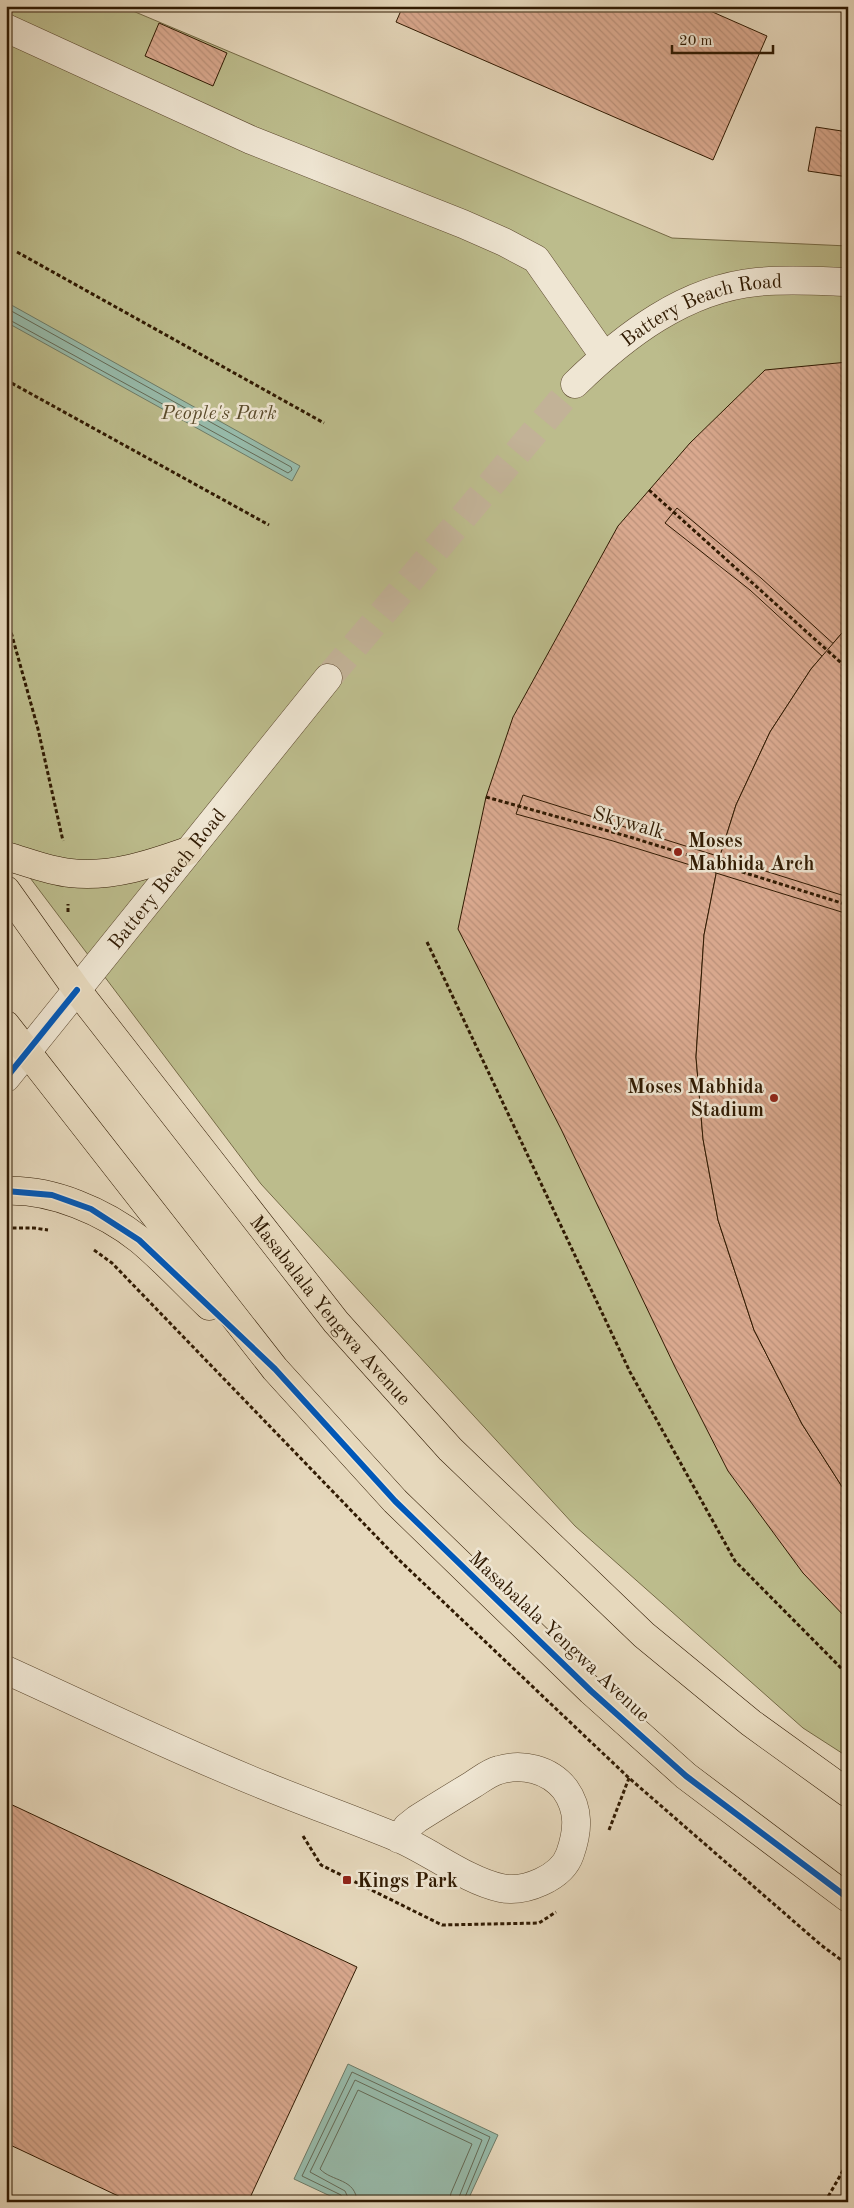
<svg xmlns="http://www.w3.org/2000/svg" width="854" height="2208" font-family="'Old Standard TT',serif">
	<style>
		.green { fill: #bcbc8c; stroke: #766b47 }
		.water { fill: #97bbab; stroke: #6e7b67 }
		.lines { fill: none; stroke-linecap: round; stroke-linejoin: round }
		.shore { stroke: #646a56; stroke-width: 1 }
		.building { fill: url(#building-back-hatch); stroke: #301a02 }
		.minor-tunnel { stroke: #c2b297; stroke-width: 28; stroke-dasharray: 28 14; stroke-linecap: butt }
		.minor-casing { stroke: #5e4a30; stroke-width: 29 }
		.major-casing { stroke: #301a02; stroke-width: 29 }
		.path { stroke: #301a02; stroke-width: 3; stroke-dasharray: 4 2.5; stroke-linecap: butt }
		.minor { stroke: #efe6d3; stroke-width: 28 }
		.major { stroke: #e6d8bc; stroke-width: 28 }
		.cycleway-casing { stroke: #efe6d3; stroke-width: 9 }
		.cycleway { stroke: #0057b8; stroke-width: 6 }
		.poi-dot { fill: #8f2418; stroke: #efe6d3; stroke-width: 2 }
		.labels { text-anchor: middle; stroke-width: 5; stroke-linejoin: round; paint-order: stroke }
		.street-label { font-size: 20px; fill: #301a02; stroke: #efe6d3 }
		.park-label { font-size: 20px; font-style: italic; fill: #5a4b2b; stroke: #efe6d3 }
		.poi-label { font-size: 20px; font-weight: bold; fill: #301a02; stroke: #efe6d3; text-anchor: start }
	</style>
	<defs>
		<pattern id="building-back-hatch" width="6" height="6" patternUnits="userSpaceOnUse" patternTransform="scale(1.25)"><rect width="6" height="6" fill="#daa98f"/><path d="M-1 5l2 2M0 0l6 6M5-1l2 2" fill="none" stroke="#bb917a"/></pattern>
	</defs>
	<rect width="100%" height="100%" fill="#e6d8bc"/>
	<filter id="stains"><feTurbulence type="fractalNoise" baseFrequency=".004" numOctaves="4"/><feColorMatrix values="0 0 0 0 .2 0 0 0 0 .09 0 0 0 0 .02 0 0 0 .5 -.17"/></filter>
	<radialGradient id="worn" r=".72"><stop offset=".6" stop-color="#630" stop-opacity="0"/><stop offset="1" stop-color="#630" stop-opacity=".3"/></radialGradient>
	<path class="green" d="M 6,6 L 121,6 L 672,238 L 848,246 L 848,1757 L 803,1728 L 575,1526 L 261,1184 L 6,846 Z"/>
	<g class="water">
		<path d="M 6,302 L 300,466 L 292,481 L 6,322 Z"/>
		<path d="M 348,2064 L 498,2135 L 467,2202 L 343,2202 L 294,2179 Z"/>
	</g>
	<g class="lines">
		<g class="shore">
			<path d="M 6,308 L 291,467 L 292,470 L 288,473 L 6,318"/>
			<path d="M 343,2202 L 341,2195 L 302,2176 L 352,2072 L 490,2137 L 463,2202"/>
			<path d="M 350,2202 L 345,2191 L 310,2172 L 355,2080 L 482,2140 L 457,2202"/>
			<path d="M 357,2202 C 356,2178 332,2182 320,2169 L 358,2090 L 472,2144 L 451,2193 L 449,2202"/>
		</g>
	</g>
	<g class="building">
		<path d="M 403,6 L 699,6 L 767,36 L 713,160 L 396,22 Z"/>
		<path d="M 159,23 L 227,53 L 213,86 L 145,56 Z"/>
		<path d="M 816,127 L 848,132 L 848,177 L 808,171 Z"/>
		<path d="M 848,362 L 848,626 L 811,669 L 770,732 L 736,805 L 719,859 L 704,935 L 696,1057 L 703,1139 L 718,1220 L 754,1330 L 802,1424 L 848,1496 L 848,1620 L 803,1573 L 728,1471 L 675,1367 L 561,1129 L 458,929 L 486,797 L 513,717 L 618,526 L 690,443 L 765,370 Z"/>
		<path d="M 677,508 L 761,578 L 848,657 L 848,680 L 750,590 L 665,523 Z"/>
		<path d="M 848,626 L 848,1496 L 802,1424 L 754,1330 L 718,1220 L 703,1139 L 696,1057 L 704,935 L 719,859 L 736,805 L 770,732 L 811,669 Z"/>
		<path d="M 523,795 L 848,897 L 848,914 L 613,841 L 516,814 Z"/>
		<path d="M 6,1802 L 357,1967 L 248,2202 L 131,2202 L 6,2143 Z"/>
	</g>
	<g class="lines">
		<path class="minor-tunnel" d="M 328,678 L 575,384"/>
		<g class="minor-casing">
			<g id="minor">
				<path d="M 6,28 L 251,140 L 463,224 L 504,242 L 536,259 L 604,356"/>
				<path id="s1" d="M 575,384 C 624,336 685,289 757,282 C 786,279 818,281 848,282"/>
				<path id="s2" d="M 6,1078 L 328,678"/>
				<path d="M 6,1670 C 92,1709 176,1750 263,1785 C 307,1803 352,1819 396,1837 C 430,1851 465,1880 501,1888 C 524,1893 562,1878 570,1854 C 578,1831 580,1810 565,1789 C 549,1769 522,1763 499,1770 C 490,1772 480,1780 472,1785 C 454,1796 436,1807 417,1819 L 407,1827 L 399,1839"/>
			</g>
		</g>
		<g class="major-casing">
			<g id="major">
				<path d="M 6,856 C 27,862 49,871 70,873 C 111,878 151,864 188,851"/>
				<path id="s3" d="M 6,890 L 77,990 L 336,1322 L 450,1449 L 644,1635 L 751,1723 L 848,1793"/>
				<path d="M 6,1025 L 275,1369 L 395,1501 L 591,1691 L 686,1776 L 848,1898"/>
				<path d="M 6,1191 C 52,1189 105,1212 140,1240 C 164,1260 186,1284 209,1306"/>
			</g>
		</g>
		<g class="path">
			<path d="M 17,252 L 324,423"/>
			<path d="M 6,380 L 269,525"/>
			<path d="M 649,490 L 848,669"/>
			<path d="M 6,614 L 38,729 L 63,841"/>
			<path d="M 486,797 L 630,837 L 848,905"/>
			<path d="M 68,912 L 68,904"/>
			<path d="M 427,942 L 630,1372 L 735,1561 L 848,1675"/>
			<path d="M 6,1228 L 34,1228 L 48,1230"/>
			<path d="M 94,1250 L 112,1263 L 398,1559 L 629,1778 L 821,1945 L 848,1965"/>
			<path d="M 609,1830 L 629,1778"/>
			<path d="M 303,1836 L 321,1865 L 442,1925 L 539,1923 L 556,1912"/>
			<path d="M 825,2202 L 848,2162"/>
		</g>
		<use href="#minor" class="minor"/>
		<use href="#major" class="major"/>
		<g class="cycleway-casing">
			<g id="cycleway">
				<path d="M 6,1078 L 77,990"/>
				<path d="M 6,1191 L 52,1195 L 91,1209 L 139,1240 L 275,1369 L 395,1501 L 591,1691 L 686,1776 L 848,1898"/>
			</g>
		</g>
		<use href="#cycleway" class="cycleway"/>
	</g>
	<g class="poi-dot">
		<circle cx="678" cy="852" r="5"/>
		<circle cx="774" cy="1098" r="5"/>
		<rect x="342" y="1875" width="10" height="10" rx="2.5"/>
	</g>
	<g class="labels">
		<g class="street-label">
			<text dy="7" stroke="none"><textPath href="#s1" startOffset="151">Battery Beach Road</textPath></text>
			<text transform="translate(629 822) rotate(16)" y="7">Skywalk</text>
			<text dy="7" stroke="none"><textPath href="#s2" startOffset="256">Battery Beach Road</textPath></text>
			<text dy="7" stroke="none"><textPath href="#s3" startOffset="531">Masabalala Yengwa Avenue</textPath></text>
			<text transform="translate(560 1636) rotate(43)" y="7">Masabalala Yengwa Avenue</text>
		</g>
		<g class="park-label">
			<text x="219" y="419">People's Park</text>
		</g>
		<g class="poi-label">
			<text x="688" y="847">Moses<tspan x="688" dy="23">Mabhida Arch</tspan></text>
			<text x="764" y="1093" text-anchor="end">Moses Mabhida<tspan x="764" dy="23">Stadium</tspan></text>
			<text x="357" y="1887">Kings Park</text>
		</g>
	</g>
	<rect width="854" height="2208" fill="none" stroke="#e6d8bc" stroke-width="25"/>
	<rect x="8" y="8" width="839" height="2193" fill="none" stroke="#301a02" stroke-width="2.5"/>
	<rect x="12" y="12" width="829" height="2183" fill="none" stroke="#301a02"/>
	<path d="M672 45v8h101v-8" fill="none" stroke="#301a02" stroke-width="2.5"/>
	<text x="679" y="45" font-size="15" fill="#301a02" stroke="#efe6d3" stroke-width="4" paint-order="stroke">20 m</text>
	<rect width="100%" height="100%" filter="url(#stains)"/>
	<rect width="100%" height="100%" fill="url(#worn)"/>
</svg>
